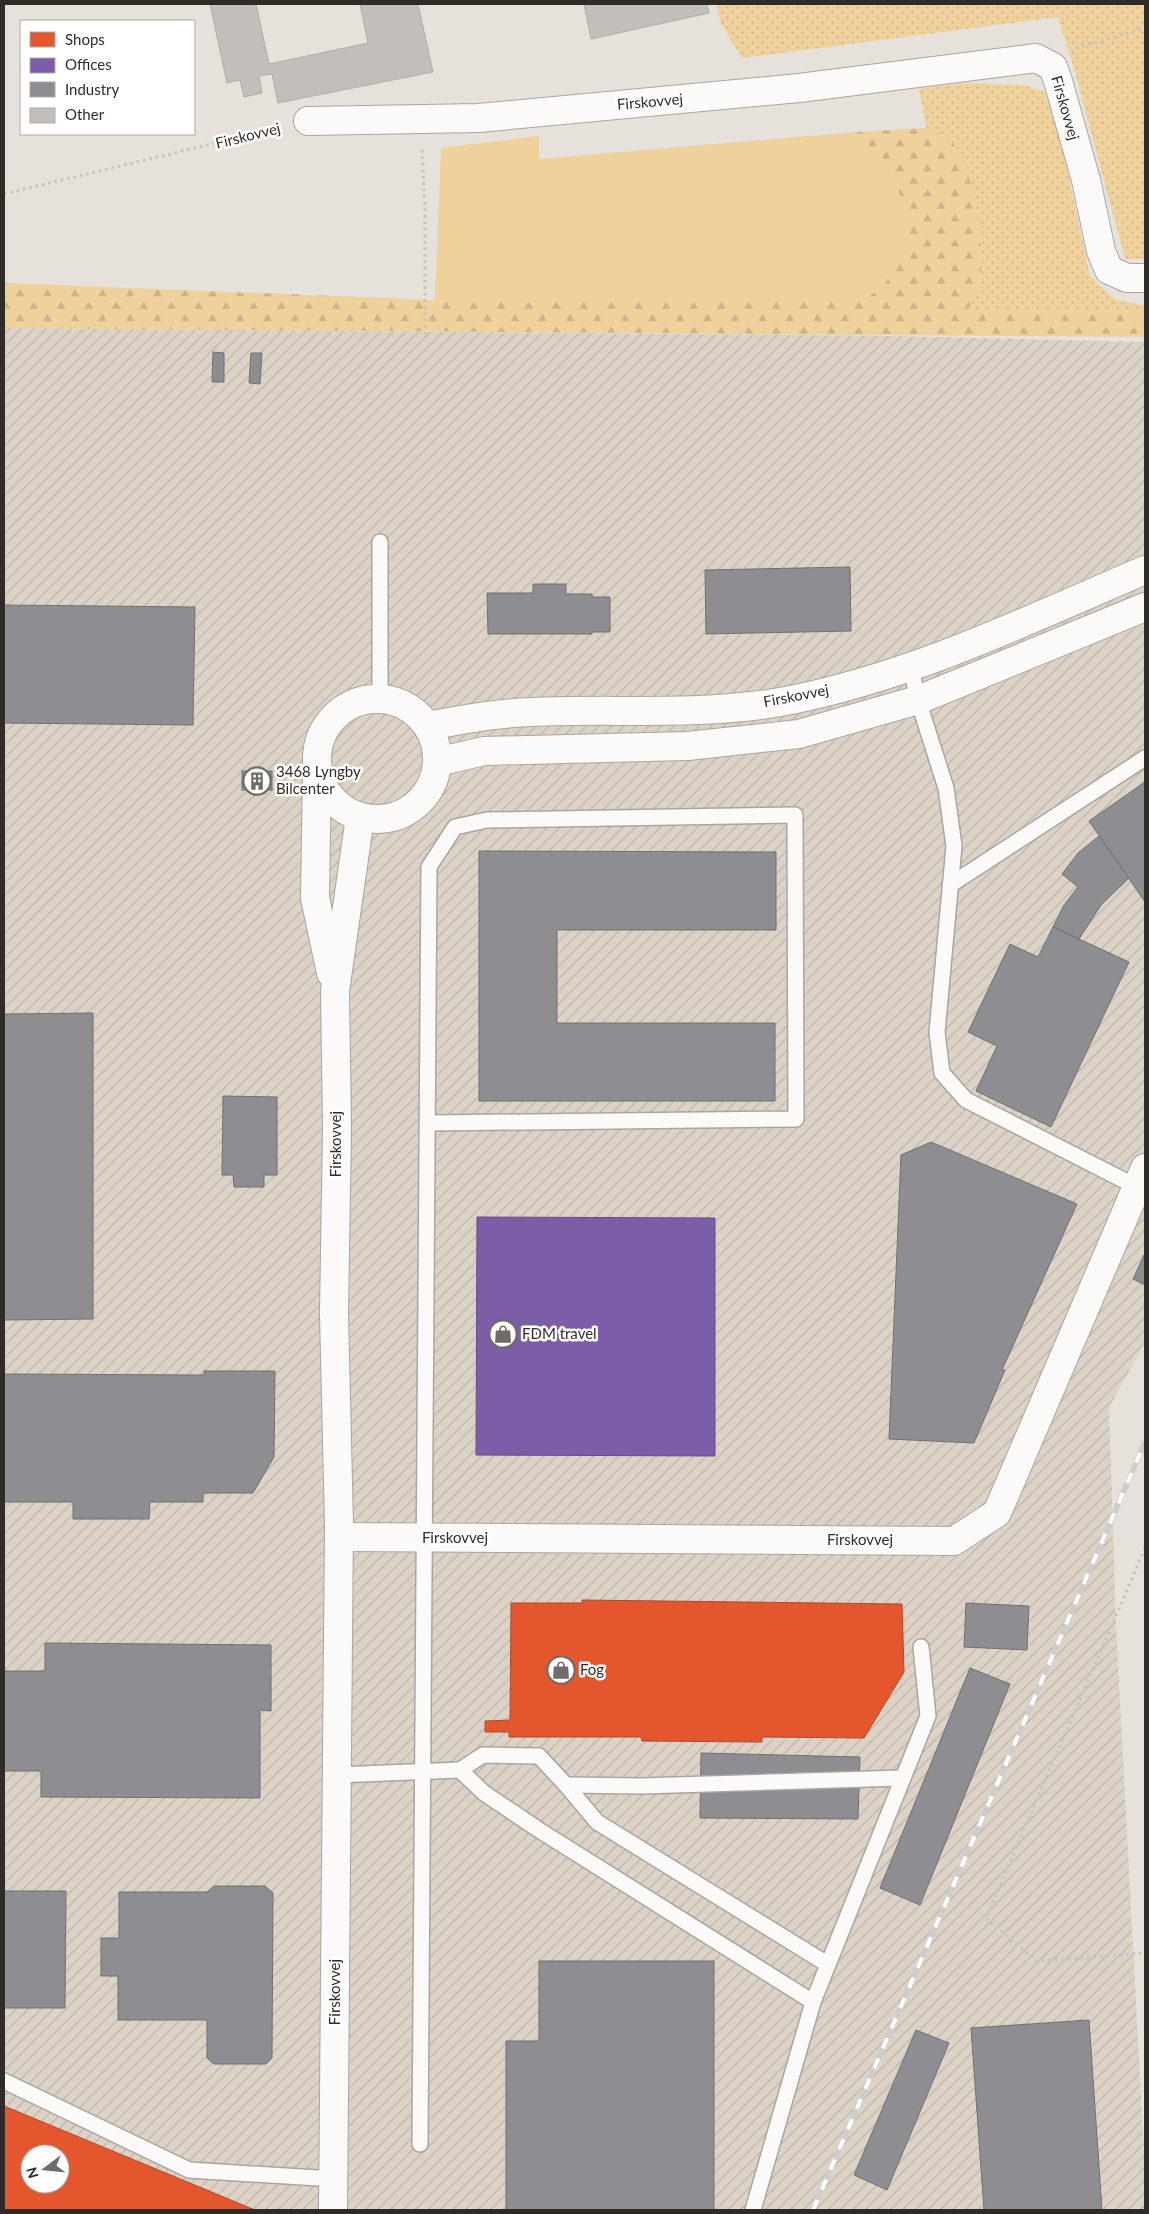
<svg xmlns="http://www.w3.org/2000/svg" width="1149" height="2214" font-family="Lato,sans-serif">
	<style>
		.industrial { fill: url(#industrial-furrows); fill-rule: evenodd }
		.grass { fill: url(#grass-dots) }
		.forest { fill: url(#forest-firs) }
		.garden { fill: #efd19b }
		.shops { fill: #e4572e; stroke: #ae4a2c; fill-rule: evenodd }
		.offices { fill: #7b5ea7; stroke: #644f81 }
		.industry { fill: #8d8d92; stroke: #717072 }
		.building { fill: #c2beb9; stroke: #b1ada7 }
		.lines { fill: none; stroke-linecap: round; stroke-linejoin: round }
		.lane-casing { stroke: #a9a5a0; stroke-width: 18 }
		.street-casing { stroke: #a9a5a0; stroke-width: 30 }
		.secondary-casing { stroke: #a9a5a0; stroke-width: 30 }
		.path { stroke: #c5c3c1; stroke-width: 3; stroke-dasharray: 2.5 4; stroke-linecap: butt }
		.lane { stroke: #fbfaf9; stroke-width: 15 }
		.street { stroke: #fbfaf9; stroke-width: 28 }
		.secondary { stroke: #fbfaf9; stroke-width: 28 }
		.rail-casing { stroke: #cecdcc; stroke-width: 5.5 }
		.rail { stroke: #fff; stroke-width: 4; stroke-dasharray: 11; stroke-linecap: butt }
		.labels { text-anchor: middle; stroke-width: 5; stroke-linejoin: round; paint-order: stroke }
		.street-label { font-size: 15px; fill: #2f2c27; stroke: #fff }
		.poi-label { font-size: 15px; fill: #2f2c27; stroke: #fff; text-anchor: start }
	</style>
	<defs>
		<pattern id="industrial-furrows" width="10" height="10" patternUnits="userSpaceOnUse" patternTransform="scale(1.25)"><rect width="10" height="10" fill="#dcd3c6"/><path d="M-1 1l2-2M0 10L10 0M9 11l2-2" fill="none" stroke="#bdb5aa"/></pattern>
		<pattern id="grass-dots" width="8" height="8" patternUnits="userSpaceOnUse" patternTransform="scale(1.25)"><rect width="8" height="8" fill="#efd19b"/><path d="M2 2h.1M6 6h.1" fill="none" stroke="#cdb486" stroke-width="1.8" stroke-linecap="round"/></pattern>
		<pattern id="forest-firs" width="22" height="20" patternUnits="userSpaceOnUse" patternTransform="scale(1.25)"><rect width="22" height="20" fill="#efd19b"/><path d="M5 1l3.5 6h-7zM16 11l3.5 6h-7z" fill="#cdb486"/></pattern>
	</defs>
	<rect width="100%" height="100%" fill="#e6e1da"/>
	<path class="industrial" d="M 4,328 L 890,336 L 1145,342 L 1145,1342 L 1109,1408 L 1116,1626 L 1145,2173 L 1145,2210 L 4,2210 ZM 30,2154 L 60,2154 L 60,2184 L 30,2184 Z"/>
	<g class="grass">
		<path d="M 717,4 L 1145,4 L 1145,259 L 1125,259 L 1074,68 L 1058,17 L 742,58 L 721,24 Z"/>
		<path d="M 963,83 L 1024,85 L 1044,92 L 1057,122 L 1090,276 L 1114,299 L 1145,306 L 1145,312 L 969,310 L 980,282 L 982,242 L 947,137 L 926,128 L 919,89 Z"/>
	</g>
	<path class="forest" d="M 926,128 C 933,131 942,133 947,137 C 974,160 986,248 980,281 C 978,291 972,301 969,310 L 1145,312 L 1145,337 L 4,328 L 4,283 L 435,300 L 865,300 L 909,232 L 894,173 L 856,132 Z"/>
	<path class="garden" d="M 856,132 L 894,173 L 909,232 L 899,259 L 885,284 L 865,300 L 435,300 L 441,148 L 539,136 L 539,159 Z"/>
	<g class="shops">
		<path d="M 582,1600 L 902,1604 L 904,1672 L 864,1738 L 762,1737 L 762,1742 L 642,1741 L 641,1737 L 509,1737 L 509,1732 L 485,1732 L 485,1721 L 510,1720 L 511,1603 L 582,1603 Z"/>
		<path d="M 4,2106 L 255,2210 L 4,2210 ZM 30,2154 L 60,2154 L 60,2184 L 30,2184 Z"/>
	</g>
	<path class="offices" d="M 477,1217 L 715,1218 L 715,1456 L 476,1455 Z"/>
	<g class="industry">
		<path d="M 213,352 L 224,353 L 224,382 L 212,382 Z"/>
		<path d="M 251,353 L 262,353 L 260,384 L 249,383 Z"/>
		<path d="M 850,567 L 851,631 L 706,634 L 705,570 Z"/>
		<path d="M 533,584 L 566,584 L 566,594 L 592,594 L 592,597 L 610,597 L 610,632 L 592,632 L 592,634 L 488,634 L 487,593 L 533,593 Z"/>
		<path d="M 4,605 L 195,607 L 193,725 L 4,723 Z"/>
		<rect x="242" y="771" width="30" height="19"/>
		<path d="M 1145,782 L 1145,902 L 1089,821 Z"/>
		<path d="M 1099,836 L 1129,878 L 1101,905 L 1079,939 L 1053,927 L 1064,905 L 1078,887 L 1062,874 L 1078,853 Z"/>
		<path d="M 479,851 L 776,852 L 776,930 L 557,930 L 557,1023 L 775,1023 L 775,1101 L 479,1101 Z"/>
		<path d="M 1053,927 L 1129,962 L 1051,1127 L 976,1091 L 997,1046 L 968,1032 L 1010,944 L 1038,957 Z"/>
		<path d="M 93,1013 L 93,1319 L 4,1320 L 4,1014 Z"/>
		<path d="M 223,1096 L 277,1097 L 277,1175 L 264,1175 L 264,1187 L 234,1187 L 233,1175 L 222,1175 Z"/>
		<path d="M 931,1142 L 1077,1204 L 1002,1370 L 1005,1370 L 974,1443 L 889,1439 L 901,1155 Z"/>
		<path d="M 1145,1253 L 1145,1285 L 1133,1279 Z"/>
		<path d="M 204,1371 L 275,1371 L 274,1457 L 253,1493 L 203,1493 L 203,1502 L 150,1502 L 149,1519 L 73,1519 L 73,1502 L 4,1502 L 4,1374 L 204,1375 Z"/>
		<path d="M 966,1603 L 1029,1606 L 1027,1650 L 964,1647 Z"/>
		<path d="M 45,1643 L 271,1645 L 271,1711 L 260,1710 L 260,1798 L 41,1797 L 41,1771 L 4,1771 L 4,1671 L 45,1671 Z"/>
		<path d="M 970,1668 L 1010,1684 L 920,1905 L 880,1888 Z"/>
		<path d="M 701,1753 L 860,1757 L 858,1819 L 700,1818 Z"/>
		<path d="M 214,1886 L 265,1886 L 273,1893 L 272,2058 L 266,2064 L 214,2064 L 207,2058 L 207,2020 L 118,2020 L 118,1976 L 101,1976 L 101,1938 L 119,1938 L 119,1892 L 207,1892 Z"/>
		<path d="M 4,1891 L 66,1891 L 65,2008 L 4,2008 Z"/>
		<path d="M 539,1961 L 714,1961 L 714,2210 L 506,2210 L 506,2041 L 539,2041 Z"/>
		<path d="M 1089,2020 L 1102,2210 L 984,2210 L 971,2028 Z"/>
		<path d="M 916,2030 L 949,2043 L 887,2190 L 854,2175 Z"/>
	</g>
	<g class="building">
		<path d="M 210,4 L 256,4 L 269,64 L 368,43 L 360,4 L 418,4 L 433,72 L 278,103 L 272,74 L 259,76 L 262,93 L 244,97 L 240,80 L 227,83 Z"/>
		<path d="M 584,4 L 707,4 L 709,13 L 591,39 Z"/>
	</g>
	<g class="lines">
		<g class="lane-casing">
			<g id="lane">
				<path d="M 380,542 L 380,699"/>
				<path d="M 911,668 L 918,700 L 946,788 L 954,846 L 937,1032 L 942,1073 L 966,1100 L 1137,1187"/>
				<path d="M 950,885 L 1145,758"/>
				<path d="M 460,1770 L 483,1755 L 539,1756 L 566,1785 L 597,1822 L 827,1964"/>
				<path d="M 460,1770 L 484,1793 L 539,1830 L 813,2002"/>
				<path d="M 337,1775 L 460,1770"/>
				<path d="M 566,1785 L 642,1786 L 902,1778"/>
				<path d="M 4,2081 L 189,2170 L 334,2179"/>
				<path d="M 420,2144 L 429,867 L 455,827 L 487,820 L 795,815 L 796,1119 L 428,1123"/>
				<path d="M 753,2210 L 813,2002 L 928,1716 L 921,1647"/>
			</g>
		</g>
		<g class="street-casing">
			<g id="street">
				<path d="M 308,121 L 479,118 L 799,88 L 1036,58 L 1053,67 L 1058,81 L 1086,180 L 1101,251 L 1109,270 L 1127,278 L 1145,278"/>
				<path d="M 339,1537 L 954,1541 L 997,1513 L 1145,1168"/>
			</g>
		</g>
		<g class="secondary-casing">
			<g id="secondary">
				<circle cx="377" cy="759" r="60"/>
				<path d="M 427,726 C 462,720 496,713 532,712 C 618,708 705,717 791,700 C 915,675 1030,619 1145,570"/>
				<path d="M 437,762 L 484,751 L 688,746 L 799,734 L 918,700 L 1145,607"/>
				<path d="M 317,772 L 315,898 L 331,973"/>
				<path d="M 333,2210 L 339,1525 L 334,1314 L 337,1128 L 335,991 L 360,817"/>
			</g>
		</g>
		<g class="path">
			<path d="M 1076,48 L 1145,28"/>
			<path d="M 422,150 L 425,210 L 425,339"/>
			<path d="M 4,194 L 278,128"/>
			<path d="M 1145,1548 L 986,1918 L 1036,1961 L 1145,1953"/>
		</g>
		<use href="#lane" class="lane"/>
		<use href="#street" class="street"/>
		<use href="#secondary" class="secondary"/>
		<g class="rail-casing">
			<path id="rail" d="M 813,2210 L 1145,1442"/>
		</g>
		<use href="#rail" class="rail"/>
	</g>
	<defs>
		<g id="building-ring" transform="scale(1.4375)"><circle r="9.5" fill="#fff" stroke="#6f6b66" stroke-width="1.5"/><path d="M-4-6H4V6H1V3H-1V6H-4ZM-2.5-4.3h1.7v1.8h-1.7ZM.8-4.3h1.7v1.8H.8ZM-2.5-1h1.7V.8h-1.7ZM.8-1h1.7V.8H.8Z" fill="#6f6b66"/></g>
		<g id="shop-ring" transform="scale(1.4375)"><circle r="9.5" fill="#fff" stroke="#6f6b66" stroke-width="1.5"/><path d="M-5-2.5h2.3a2.7 3.5 0 0 1 5.4 0H5L5.5 6h-11ZM-1.5-2.5h3a1.5 2.3 0 0 0-3 0Z" fill="#6f6b66"/></g>
	</defs>
	<g fill-rule="evenodd">
		<use href="#building-ring" x="257" y="781"/>
		<use href="#shop-ring" x="503" y="1334"/>
		<use href="#shop-ring" x="561" y="1670"/>
	</g>
	<g class="labels">
		<g class="street-label">
			<text transform="translate(650 102) rotate(-5)" y="5">Firskovvej</text>
			<text transform="translate(1065 108) rotate(74)" y="5">Firskovvej</text>
			<text transform="translate(248 136) rotate(-14)" y="5">Firskovvej</text>
			<text transform="translate(796 696) rotate(-11)" y="5">Firskovvej</text>
			<text transform="translate(336 1144) rotate(-90)" y="5">Firskovvej</text>
			<text x="455" y="1543">Firskovvej</text>
			<text x="860" y="1545">Firskovvej</text>
			<text transform="translate(335 1992) rotate(-90)" y="5">Firskovvej</text>
		</g>
		<g class="poi-label">
			<text x="276" y="777">3468 Lyngby<tspan x="276" dy="17">Bilcenter</tspan></text>
			<text x="522" y="1339">FDM travel</text>
			<text x="580" y="1675">Fog</text>
		</g>
	</g>
	<rect width="1149" height="2214" fill="none" stroke="#2f2c27" stroke-width="10"/>
	<rect x="20" y="20" width="175" height="115" fill="#ffffff" stroke="#acaba9"/>
	<rect x="30" y="32" width="25" height="15" fill="#e4572e" stroke="#acaba9"/>
	<text x="65" y="45" font-size="15" fill="#2f2c27">Shops</text>
	<rect x="30" y="58" width="25" height="15" fill="#7b5ea7" stroke="#acaba9"/>
	<text x="65" y="70" font-size="15" fill="#2f2c27">Offices</text>
	<rect x="30" y="82" width="25" height="15" fill="#8d8d92" stroke="#acaba9"/>
	<text x="65" y="95" font-size="15" fill="#2f2c27">Industry</text>
	<rect x="30" y="108" width="25" height="15" fill="#c2beb9" stroke="#acaba9"/>
	<text x="65" y="120" font-size="15" fill="#2f2c27">Other</text>
	<g transform="translate(45 2169) rotate(254)"><circle r="24" fill="#ffffff" stroke="#acaba9"/>
	<path d="M0-4L9 19L0 12L-9 19Z" fill="#6f6b66"/>
	<text y="-8" font-size="14" font-weight="bold" text-anchor="middle" fill="#2f2c27">N</text>
	</g>
</svg>
